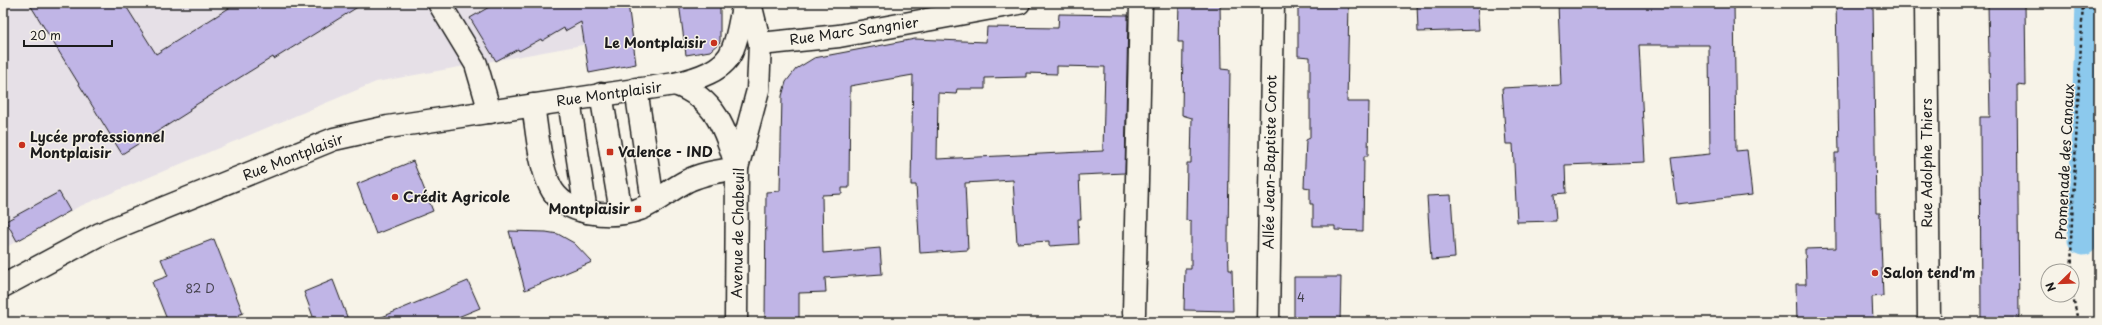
<svg xmlns="http://www.w3.org/2000/svg" width="2102" height="325" font-family="'Playpen Sans',sans-serif">
	<style>
		.built { fill: #e6e0e7 }
		.lines { fill: none; stroke-linecap: round; stroke-linejoin: round }
		.canal { stroke: #8cc9ed; stroke-width: 31 }
		.building { fill: #c0b5e6; stroke: #1c1c1c; fill-rule: evenodd }
		.minor-casing { stroke: #1c1c1c; stroke-width: 25 }
		.major-casing { stroke: #1c1c1c; stroke-width: 25 }
		.path { stroke: #1c1c1c; stroke-width: 2.5; stroke-dasharray: 3 3; stroke-linecap: butt }
		.minor { stroke: #f7f3e8; stroke-width: 22 }
		.major { stroke: #f7f3e8; stroke-width: 22 }
		.poi-dot { fill: #c8321e; stroke: #f7f3e8; stroke-width: 1.5 }
		.labels { text-anchor: middle; stroke-width: 3; stroke-linejoin: round; paint-order: stroke }
		.number-label { font-size: 12px; fill: #45424e }
		.street-label { font-size: 14px; fill: #1c1c1c; stroke: #f7f3e8 }
		.poi-label { font-size: 14px; font-weight: bold; fill: #1c1c1c; stroke: #f7f3e8; text-anchor: start }
	</style>
	<rect width="100%" height="100%" fill="#f7f3e8"/>
	<filter id="ink" filterUnits="userSpaceOnUse"><feTurbulence type="fractalNoise" baseFrequency=".025" numOctaves="2"/><feDisplacementMap in="SourceGraphic" scale="8" xChannelSelector="R" yChannelSelector="G"/><feConvolveMatrix kernelMatrix="1 2 1 2 8 2 1 2 1" color-interpolation-filters="sRGB"/></filter>
	<g filter="url(#ink)">
		<path class="built" d="M 3,3 L 594,3 L 599,42 L 376,82 L 78,207 L 3,249 Z"/>
		<g class="lines">
			<path class="canal" d="M 2083,240 L 2091,3"/>
		</g>
		<g class="building">
			<path d="M 29,3 L 124,3 L 156,54 L 237,3 L 364,3 L 274,59 L 273,57 L 189,109 L 190,111 L 122,154 Z"/>
			<path d="M 496,3 L 628,3 L 636,64 L 589,73 L 581,22 L 565,31 L 564,28 L 542,41 L 541,39 L 519,51 L 518,49 L 496,61 L 470,18 Z"/>
			<path d="M 679,3 L 720,3 L 720,42 L 710,51 L 686,55 Z"/>
			<path d="M 1179,3 L 1220,3 L 1221,69 L 1230,70 L 1228,241 L 1229,270 L 1232,270 L 1233,311 L 1184,310 L 1185,269 L 1191,269 L 1191,221 L 1186,220 L 1187,163 L 1191,163 L 1192,118 L 1182,115 L 1183,42 L 1178,42 Z"/>
			<path d="M 1298,3 L 1349,3 L 1347,102 L 1369,102 L 1368,156 L 1364,156 L 1363,231 L 1335,230 L 1335,226 L 1313,226 L 1313,204 L 1310,204 L 1310,188 L 1304,187 L 1306,140 L 1310,138 L 1310,57 L 1298,56 Z"/>
			<path d="M 1417,3 L 1477,3 L 1479,30 L 1418,32 Z"/>
			<path d="M 1558,3 L 1734,3 L 1736,151 L 1747,150 L 1752,195 L 1677,204 L 1671,158 L 1710,154 L 1709,45 L 1639,45 L 1645,162 L 1565,165 L 1566,193 L 1554,194 L 1556,221 L 1517,222 L 1513,144 L 1506,144 L 1502,88 L 1561,85 Z"/>
			<path d="M 1836,3 L 1873,3 L 1876,213 L 1880,213 L 1883,296 L 1872,297 L 1873,322 L 1797,322 L 1796,284 L 1806,284 L 1805,249 L 1836,248 L 1835,153 L 1839,153 Z"/>
			<path d="M 1988,3 L 2025,3 L 2026,86 L 2017,85 L 2019,319 L 1981,319 L 1980,117 L 1990,117 Z"/>
			<path d="M 1059,14 L 1128,15 L 1125,173 L 1079,175 L 1081,219 L 1078,219 L 1079,244 L 1049,246 L 1049,241 L 1017,243 L 1013,180 L 965,183 L 968,250 L 920,253 L 916,185 L 911,185 L 913,75 L 850,86 L 849,188 L 842,188 L 842,194 L 822,195 L 823,253 L 880,248 L 882,274 L 825,278 L 826,292 L 799,293 L 799,322 L 765,322 L 766,192 L 780,191 L 782,96 L 786,82 L 796,69 L 814,58 L 915,39 L 986,42 L 987,27 L 1058,28 ZM 1057,66 L 1105,67 L 1103,151 L 937,159 L 938,93 L 956,94 L 957,89 L 985,89 L 985,78 L 1026,77 L 1026,73 L 1057,74 Z"/>
			<path d="M 413,161 L 433,211 L 376,234 L 357,184 Z"/>
			<path d="M 59,192 L 70,211 L 17,241 L 6,221 Z"/>
			<path d="M 1451,195 L 1455,258 L 1431,260 L 1427,196 Z"/>
			<path d="M 509,231 L 546,232 L 558,234 L 574,243 L 592,262 L 525,290 Z"/>
			<path d="M 214,239 L 243,313 L 238,315 L 240,322 L 168,322 L 152,282 L 168,276 L 161,259 Z"/>
			<path d="M 1294,277 L 1341,277 L 1340,322 L 1294,322 Z"/>
			<path d="M 333,280 L 349,322 L 315,322 L 304,292 Z"/>
			<path d="M 468,281 L 480,308 L 446,322 L 370,322 Z"/>
		</g>
		<g class="lines">
			<g class="minor-casing">
				<g id="minor">
					<path d="M 439,3 L 476,64 L 490,112"/>
					<path d="M 1926,3 L 1929,322"/>
					<path d="M 760,44 L 839,36 L 1019,3"/>
					<path d="M 636,89 L 653,202"/>
					<path d="M 601,94 L 621,212"/>
					<path d="M 569,100 L 586,212"/>
					<path d="M 533,105 C 537,130 539,163 550,186 C 564,216 612,219 640,209 C 657,202 671,189 687,181 C 702,173 721,171 737,168 C 725,129 716,99 675,84"/>
					<path d="M 3,286 L 100,234 L 334,139 L 388,127 L 675,84 C 695,79 726,71 733,48 C 739,34 740,18 744,3"/>
					<path d="M 1134,313 L 1141,3"/>
					<path d="M 1268,322 L 1273,3"/>
				</g>
			</g>
			<g class="major-casing">
				<path id="major" d="M 736,322 L 737,168 L 758,90 L 760,44 L 750,3"/>
			</g>
			<path class="path" d="M 2078,322 L 2073,296 L 2071,240 L 2083,3"/>
			<use href="#minor" class="minor"/>
			<use href="#major" class="major"/>
		</g>
	</g>
	<g class="poi-dot">
		<circle cx="714" cy="43" r="4"/>
		<circle cx="22" cy="145" r="4"/>
		<rect x="606" y="148" width="8" height="8" rx="2"/>
		<circle cx="395" cy="197" r="4"/>
		<rect x="634" y="205" width="8" height="8" rx="2"/>
		<circle cx="1875" cy="273" r="4"/>
	</g>
	<g class="labels">
		<g class="number-label">
			<text x="200" y="293">82 D</text>
			<text x="1301" y="302">4</text>
		</g>
		<g class="street-label">
			<text transform="translate(854 31) rotate(-8)" y="5">Rue Marc Sangnier</text>
			<text transform="translate(609 94) rotate(-8)" y="5">Rue Montplaisir</text>
			<text transform="translate(293 157) rotate(-21)" y="5">Rue Montplaisir</text>
			<text transform="translate(1270 162) rotate(-89)" y="5">Allée Jean-Baptiste Corot</text>
			<text transform="translate(2065 162) rotate(-87)" y="5">Promenade des Canaux</text>
			<text transform="translate(1927 163) rotate(-90)" y="5">Rue Adolphe Thiers</text>
			<text transform="translate(738 233) rotate(-89)" y="5">Avenue de Chabeuil</text>
		</g>
		<g class="poi-label">
			<text x="706" y="48" text-anchor="end">Le Montplaisir</text>
			<text x="30" y="142">Lycée professionnel<tspan x="30" dy="16">Montplaisir</tspan></text>
			<text x="618" y="157">Valence - IND</text>
			<text x="403" y="202">Crédit Agricole</text>
			<text x="630" y="214" text-anchor="end">Montplaisir</text>
			<text x="1883" y="278">Salon tend'm</text>
		</g>
	</g>
	<rect width="2102" height="325" fill="none" stroke="#f7f3e8" stroke-width="16"/>
	<rect x="8" y="8" width="2086" height="309" fill="none" stroke="#1c1c1c" stroke-width="1.5" filter="url(#ink)"/>
	<g transform="translate(2060 283) rotate(247)"><circle r="19" fill="#f7f3e8" stroke="#9f9d96"/>
	<path d="M0-3L7 15L0 10L-7 15Z" fill="#c8321e"/>
	<text y="-6" font-size="11" font-weight="bold" text-anchor="middle" fill="#1c1c1c">N</text>
	</g>
	<path d="M24 40v6h88v-6" fill="none" stroke="#1c1c1c" stroke-width="2"/>
	<text x="30" y="40" font-size="12" fill="#1c1c1c" stroke="#f7f3e8" stroke-width="3" paint-order="stroke">20 m</text>
</svg>
